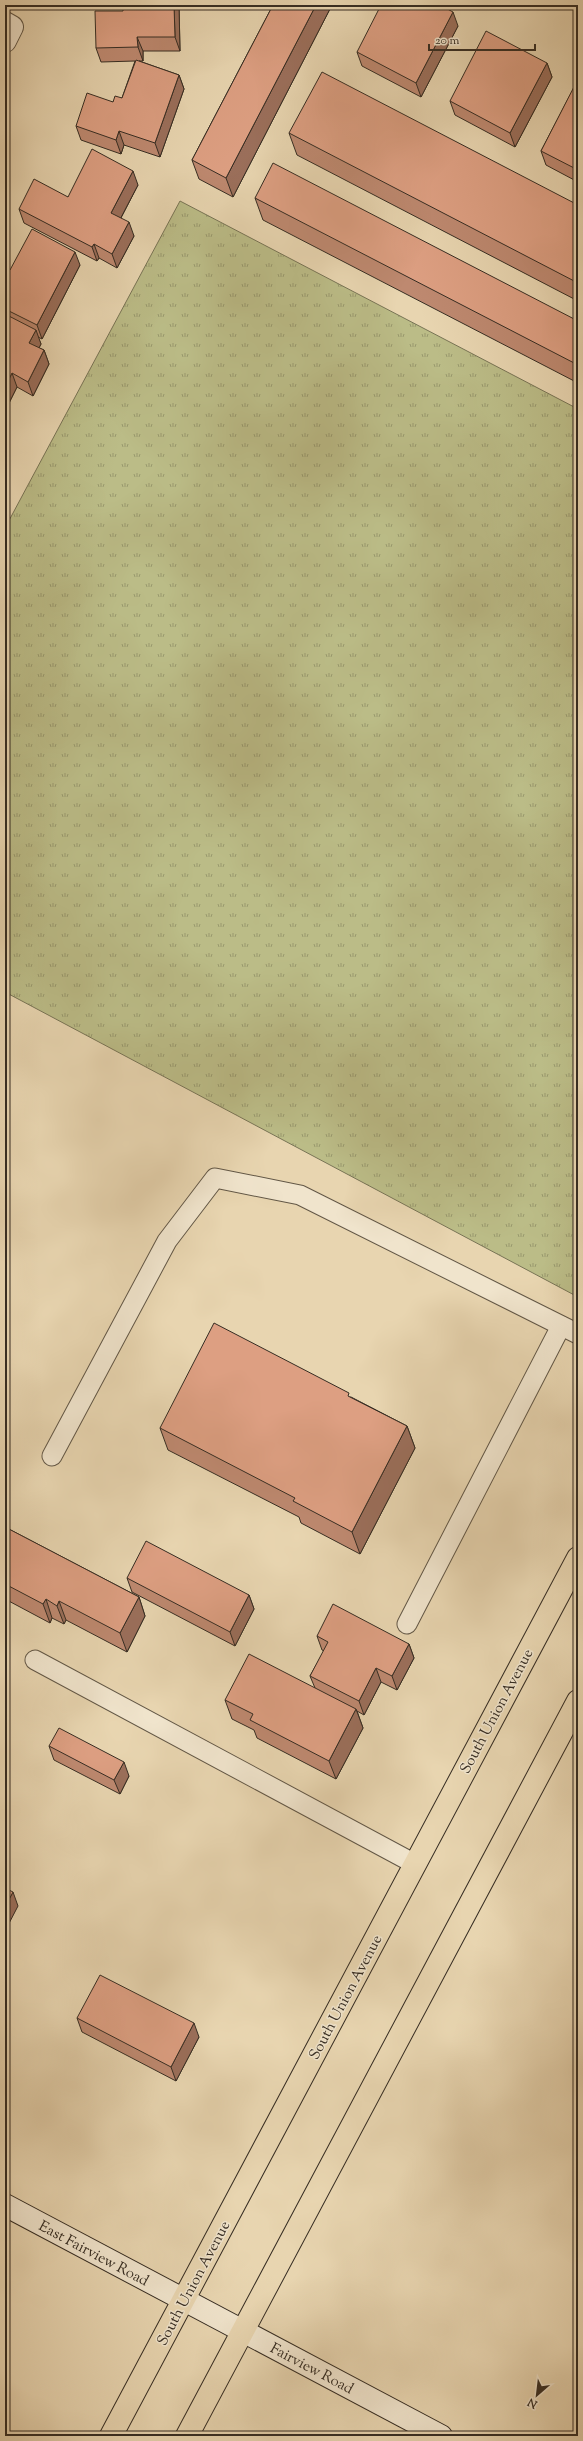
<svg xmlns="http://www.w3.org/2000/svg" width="583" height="2441" font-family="'Sorts Mill Goudy',serif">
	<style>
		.grass { fill: url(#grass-tufts); stroke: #787455 }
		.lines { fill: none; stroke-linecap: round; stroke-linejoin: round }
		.lane-casing { stroke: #625746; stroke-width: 21 }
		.street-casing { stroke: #625746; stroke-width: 24 }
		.secondary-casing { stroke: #362d23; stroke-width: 24 }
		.primary-casing { stroke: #362d23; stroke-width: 24 }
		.lane { stroke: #f0e4cc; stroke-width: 19 }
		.street { stroke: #f0e4cc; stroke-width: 22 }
		.secondary { stroke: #f0e4cc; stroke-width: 22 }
		.primary { stroke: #e8d5b0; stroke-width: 22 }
		.wall { fill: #be8970; stroke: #362d23 }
		.shaded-wall { fill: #9b6f5b; stroke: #362d23 }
		.building { fill: #dd9f82; stroke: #362d23 }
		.labels { text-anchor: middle; stroke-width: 3; stroke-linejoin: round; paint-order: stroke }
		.street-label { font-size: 15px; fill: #362d23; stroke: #f0e4cc }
	</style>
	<defs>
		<pattern id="grass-tufts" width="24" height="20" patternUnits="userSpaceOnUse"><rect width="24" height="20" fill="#bbbc87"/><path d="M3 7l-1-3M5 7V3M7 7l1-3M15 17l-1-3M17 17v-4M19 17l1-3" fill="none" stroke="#99996e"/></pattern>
	</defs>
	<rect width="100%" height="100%" fill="#e8d5b0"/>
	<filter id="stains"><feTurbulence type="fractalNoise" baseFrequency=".005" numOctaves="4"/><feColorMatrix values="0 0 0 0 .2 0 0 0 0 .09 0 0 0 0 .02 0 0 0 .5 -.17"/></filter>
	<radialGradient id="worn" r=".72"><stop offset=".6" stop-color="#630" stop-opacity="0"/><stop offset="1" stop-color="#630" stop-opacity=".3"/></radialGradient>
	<path class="grass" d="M 180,201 L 578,409 L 578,1297 L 5,992 L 5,528 Z"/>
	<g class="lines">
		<g class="lane-casing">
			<g id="lane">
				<path d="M 52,1456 L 167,1241 L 215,1178 L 300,1195 L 578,1334"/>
				<path d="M 407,1624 L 561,1326"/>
				<path d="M 35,1660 L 415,1864"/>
			</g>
		</g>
		<g class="street-casing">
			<path id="street" d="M 5,23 L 12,27 L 5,41"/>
		</g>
		<g class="secondary-casing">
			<path id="secondary" d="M 5,2205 L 441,2436"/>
		</g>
		<g class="primary-casing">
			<g id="primary">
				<path d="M 111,2436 L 578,1558"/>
				<path d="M 187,2436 L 578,1701"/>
			</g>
		</g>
		<use href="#lane" class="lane"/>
		<use href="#street" class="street"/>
		<use href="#secondary" class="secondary"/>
		<use href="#primary" class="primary"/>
	</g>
	<g class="wall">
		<path d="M 179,5 L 180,51 L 143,51 L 143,61 L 139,61 L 179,75 L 184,89 L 160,157 L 124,145 L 121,154 L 81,140 L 76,126 L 113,102 L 122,98 L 135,61 L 101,62 L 96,48 L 123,11 Z"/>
		<path d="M 273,5 L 332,5 L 233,197 L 199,179 L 192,160 Z"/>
		<path d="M 458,26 L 421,97 L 362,66 L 357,52 Z"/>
		<path d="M 547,63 L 552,77 L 515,147 L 455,115 L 450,101 Z"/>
		<path d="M 578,80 L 578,182 L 546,165 L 541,151 Z"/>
		<path d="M 289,133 L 578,205 L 578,301 L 297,155 Z"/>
		<path d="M 138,185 L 121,218 L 134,236 L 117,268 L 99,258 L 97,261 L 24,223 L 19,209 L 68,197 Z"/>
		<path d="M 255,198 L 578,321 L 578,383 L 263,220 Z"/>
		<path d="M 80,265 L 42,339 L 38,337 L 41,344 L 39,348 L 44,350 L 49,364 L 33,396 L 17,387 L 5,411 L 5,267 L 10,270 Z"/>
		<path d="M 351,1397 L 407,1426 L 415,1448 L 360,1554 L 301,1523 L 299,1517 L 168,1450 L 160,1428 Z"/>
		<path d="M 5,1527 L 139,1597 L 145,1616 L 127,1652 L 66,1620 L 64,1624 L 52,1618 L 50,1623 L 5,1599 Z"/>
		<path d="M 127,1578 L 249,1595 L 254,1609 L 235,1646 L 132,1592 Z"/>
		<path d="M 317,1636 L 409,1644 L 414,1658 L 397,1690 L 381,1682 L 364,1715 L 357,1711 L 363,1728 L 336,1779 L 257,1738 L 254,1730 L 232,1719 L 225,1700 L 315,1688 L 310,1676 L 324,1651 L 322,1650 Z"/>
		<path d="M 49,1746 L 129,1776 L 120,1794 L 54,1760 Z"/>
		<path d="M 77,2018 L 199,2037 L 176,2081 L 82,2032 Z"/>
	</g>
	<g class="shaded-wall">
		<path d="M 174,5 L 179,5 L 180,51 L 175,37 Z"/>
		<path d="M 316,5 L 332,5 L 233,197 L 226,178 Z"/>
		<path d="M 453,12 L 458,26 L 421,97 L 416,83 Z"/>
		<path d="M 137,37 L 143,51 L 143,61 L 138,47 Z"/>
		<path d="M 547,63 L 552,77 L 515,147 L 510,133 Z"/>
		<path d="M 179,75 L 184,89 L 160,157 L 155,143 Z"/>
		<path d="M 119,131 L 124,145 L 121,154 L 116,140 Z"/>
		<path d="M 133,171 L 138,185 L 116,227 L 111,213 Z"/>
		<path d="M 129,222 L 134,236 L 117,268 L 112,254 Z"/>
		<path d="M 94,244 L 99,258 L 97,261 L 92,247 Z"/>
		<path d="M 75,252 L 80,265 L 42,339 L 37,325 Z"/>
		<path d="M 36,330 L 41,344 L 34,357 L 29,343 Z"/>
		<path d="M 44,350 L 49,364 L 33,396 L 28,382 Z"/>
		<path d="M 12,373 L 17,387 L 5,411 L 5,387 Z"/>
		<path d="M 407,1426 L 415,1448 L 360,1554 L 352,1532 Z"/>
		<path d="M 249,1595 L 254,1609 L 235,1646 L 230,1632 Z"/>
		<path d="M 139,1597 L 145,1616 L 127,1652 L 120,1633 Z"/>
		<path d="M 46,1599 L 52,1618 L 50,1623 L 43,1604 Z"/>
		<path d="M 59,1601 L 66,1620 L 64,1624 L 57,1606 Z"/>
		<path d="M 409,1644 L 414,1658 L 397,1690 L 392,1676 Z"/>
		<path d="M 376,1668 L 381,1682 L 364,1715 L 359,1701 Z"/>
		<path d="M 356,1709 L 363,1728 L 336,1779 L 329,1761 Z"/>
		<path d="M 124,1762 L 129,1776 L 120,1794 L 114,1780 Z"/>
		<path d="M 13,1892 L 18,1906 L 5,1931 L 5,1907 Z"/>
		<path d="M 194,2023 L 199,2037 L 176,2081 L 171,2067 Z"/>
	</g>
	<g class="building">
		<path d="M 123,5 L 174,5 L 175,37 L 137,37 L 138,47 L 96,48 L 95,11 L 123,11 Z"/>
		<path d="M 273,5 L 316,5 L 226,178 L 192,160 Z"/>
		<path d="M 381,5 L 440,5 L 453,12 L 416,83 L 357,52 Z"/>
		<path d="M 486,31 L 547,63 L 510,133 L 450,101 Z"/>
		<path d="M 136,60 L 179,75 L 155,143 L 119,131 L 116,140 L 76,126 L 87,93 L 113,102 L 115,96 L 122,98 Z"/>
		<path d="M 322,72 L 578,205 L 578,283 L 289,133 Z"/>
		<path d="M 578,80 L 578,170 L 541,151 L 578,79 Z"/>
		<path d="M 92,149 L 133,171 L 111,213 L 129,222 L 112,254 L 94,244 L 92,247 L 19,209 L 34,179 L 68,197 Z"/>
		<path d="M 273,163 L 578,321 L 578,365 L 255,198 Z"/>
		<path d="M 32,229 L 75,252 L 37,325 L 5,309 L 5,267 L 10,270 Z"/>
		<path d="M 5,314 L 36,330 L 29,343 L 44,350 L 28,382 L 12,373 L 5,387 Z"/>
		<path d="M 214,1323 L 349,1393 L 348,1396 L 407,1426 L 352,1532 L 293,1501 L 295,1498 L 160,1428 Z"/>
		<path d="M 5,1527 L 139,1597 L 120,1633 L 59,1601 L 57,1606 L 46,1599 L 43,1604 L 5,1584 Z"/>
		<path d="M 146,1541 L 249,1595 L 230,1632 L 127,1578 Z"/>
		<path d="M 333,1604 L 409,1644 L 392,1676 L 376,1668 L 359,1701 L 310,1676 L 328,1642 L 317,1636 Z"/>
		<path d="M 249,1654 L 356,1709 L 329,1761 L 250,1720 L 253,1714 L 225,1700 Z"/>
		<path d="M 59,1728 L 124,1762 L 114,1780 L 49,1746 Z"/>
		<path d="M 5,1888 L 13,1892 L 5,1907 Z"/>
		<path d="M 100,1975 L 194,2023 L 171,2067 L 77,2018 Z"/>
	</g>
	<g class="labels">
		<g class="street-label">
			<text transform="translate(496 1711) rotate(-62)" y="5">South Union Avenue</text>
			<text transform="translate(345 1997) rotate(-62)" y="5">South Union Avenue</text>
			<text transform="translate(94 2253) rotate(28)" y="5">East Fairview Road</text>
			<text transform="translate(193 2283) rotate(-62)" y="5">South Union Avenue</text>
			<text transform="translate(312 2368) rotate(28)" y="5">Fairview Road</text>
		</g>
	</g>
	<rect width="583" height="2441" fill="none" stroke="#e8d5b0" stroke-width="20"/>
	<rect x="6" y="6" width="571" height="2429" fill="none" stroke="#362d23" stroke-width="2"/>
	<rect x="10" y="10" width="563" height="2421" fill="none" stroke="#362d23"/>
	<g transform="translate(537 2395) rotate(208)" stroke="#f0e4cc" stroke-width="3" paint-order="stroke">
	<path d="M0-3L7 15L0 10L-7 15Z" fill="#362d23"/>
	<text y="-6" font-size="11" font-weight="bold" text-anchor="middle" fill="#362d23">N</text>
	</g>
	<path d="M429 44v6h106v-6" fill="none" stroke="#362d23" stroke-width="2"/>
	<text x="435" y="44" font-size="12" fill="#362d23" stroke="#f0e4cc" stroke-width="3" paint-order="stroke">20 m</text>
	<rect width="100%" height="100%" filter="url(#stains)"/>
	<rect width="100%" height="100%" fill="url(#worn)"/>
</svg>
